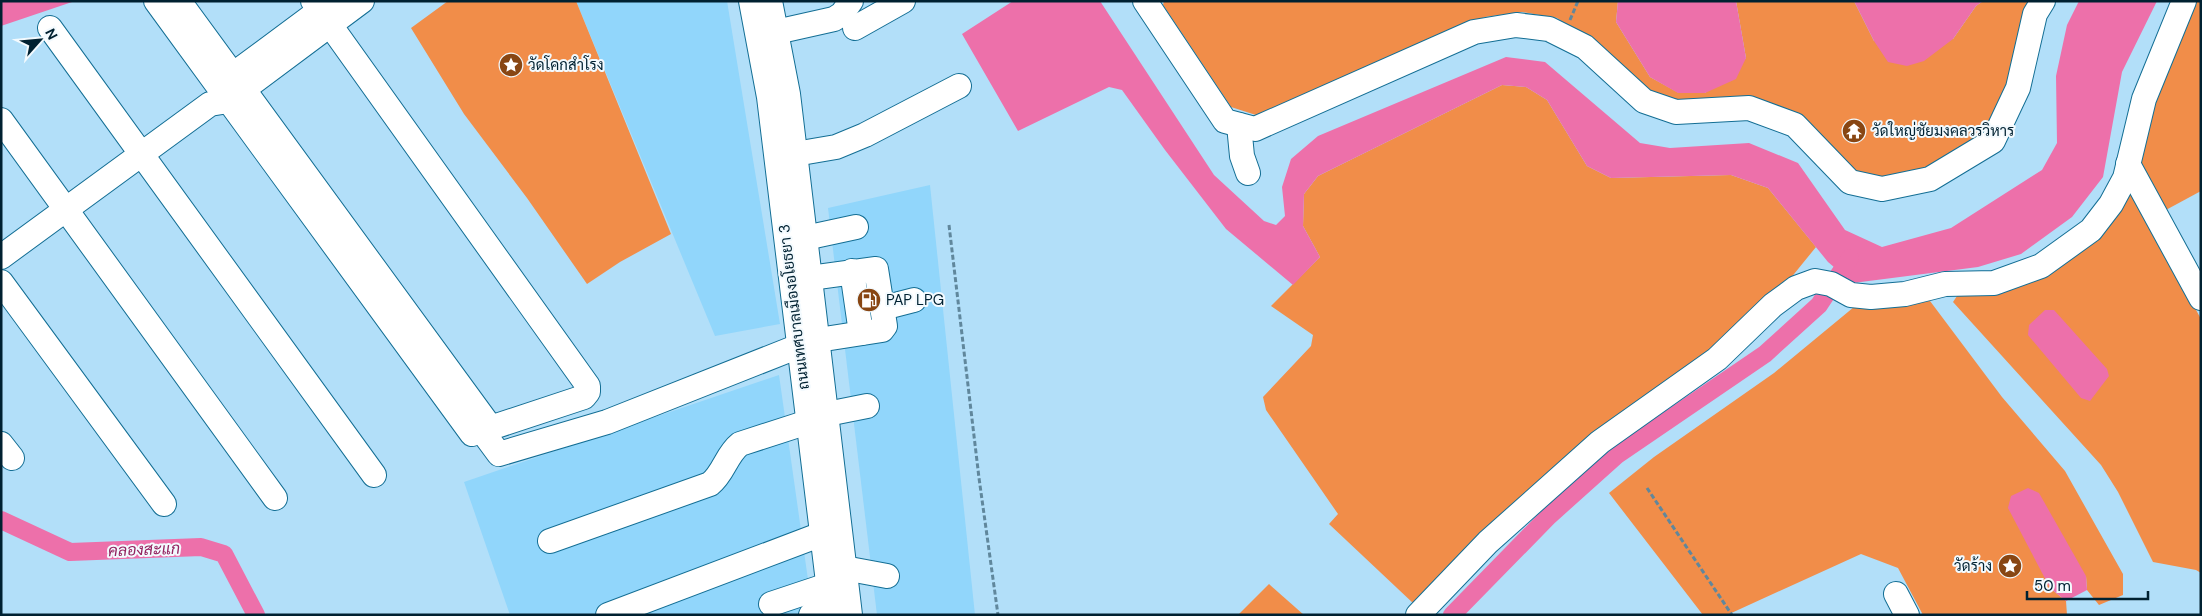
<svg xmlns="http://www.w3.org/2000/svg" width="2202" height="616" font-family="'DM Sans',Sarabun,sans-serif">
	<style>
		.built { fill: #91d6fb }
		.green { fill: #f18d49 }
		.water { fill: #ed70aa }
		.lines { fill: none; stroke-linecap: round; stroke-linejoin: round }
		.canal { stroke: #ed70aa; stroke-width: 18 }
		.minor-casing { stroke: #136e94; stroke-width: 26 }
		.path { stroke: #60879c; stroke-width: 3; stroke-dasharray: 5 2.5; stroke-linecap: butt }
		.minor { stroke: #fff; stroke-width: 24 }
		.labels { text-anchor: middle; stroke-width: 4; stroke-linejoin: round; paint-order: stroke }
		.poi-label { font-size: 15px; fill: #002131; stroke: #f3fafe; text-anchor: start }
		.street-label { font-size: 15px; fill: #002131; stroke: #f3fafe }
		.water-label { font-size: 16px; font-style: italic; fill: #942460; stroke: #f3fafe }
	</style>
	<rect width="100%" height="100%" fill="#b2dff9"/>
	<g class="built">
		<path d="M 576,1 L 727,1 L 780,324 L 715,336 Z"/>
		<path d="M 930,185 L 975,615 L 877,615 L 828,208 Z"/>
		<path d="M 779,375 L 813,615 L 510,615 L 464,482 Z"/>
	</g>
	<g class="green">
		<path d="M 448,1 L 576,1 L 671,234 L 620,262 L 587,284 L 527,198 L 464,114 L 411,28 Z"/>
		<path d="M 1164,1 L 1618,1 L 1616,22 L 1650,77 L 1679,93 L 1705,93 L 1746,58 L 1736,1 L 1854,1 L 1874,41 L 1953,39 L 1976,6 L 1983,1 L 2033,1 L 2012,78 L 1986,132 L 1925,170 L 1885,179 L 1856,175 L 1798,120 L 1678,106 L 1648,95 L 1591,41 L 1557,18 L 1522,12 L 1485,17 L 1259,116 L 1231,107 L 1163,5 Z"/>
		<path d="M 2188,1 L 2201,1 L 2201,191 L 2164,211 L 2137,160 L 2152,96 Z"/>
		<path d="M 1502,85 L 1526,87 L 1547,100 L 1587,166 L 1611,178 L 1731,175 L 1768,188 L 1816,247 L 1777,295 L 1414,604 L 1329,524 L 1338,514 L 1266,410 L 1263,397 L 1311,346 L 1313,335 L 1271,306 L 1320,257 L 1303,226 L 1304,194 L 1318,176 Z"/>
		<path d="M 2129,187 L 2201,319 L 2201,573 L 2196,570 L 2153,562 L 2118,492 L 2101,465 L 1953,302 L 1957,296 L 2002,288 Z"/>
		<path d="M 1930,301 L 2002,397 L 2065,471 L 2123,574 L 2123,595 L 2099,605 L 2087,590 L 2086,576 L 2050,588 L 2066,601 L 2067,615 L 1923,615 L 1898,568 L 1861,554 L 1727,615 L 1703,615 L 1609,493 L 1654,457 L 1774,373 L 1854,307 Z"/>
		<path d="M 1269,584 L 1304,615 L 1238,615 Z"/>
	</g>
	<g class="water">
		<path d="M 1,1 L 75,1 L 1,26 Z"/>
		<path d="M 1013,1 L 1100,1 L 1214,175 L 1264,221 L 1276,225 L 1285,216 L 1282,187 L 1291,159 L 1318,136 L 1506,57 L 1545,62 L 1640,143 L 1670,148 L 1749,143 L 1798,163 L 1845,230 L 1882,247 L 1951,228 L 2042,170 L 2057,143 L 2056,76 L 2067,25 L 2079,1 L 2157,1 L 2122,72 L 2103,177 L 2072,217 L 2021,254 L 1978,267 L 1853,283 L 1828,262 L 1768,188 L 1731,175 L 1611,178 L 1587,166 L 1547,100 L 1526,87 L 1502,85 L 1318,176 L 1304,194 L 1303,226 L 1320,257 L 1293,285 L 1226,229 L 1165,150 L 1122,90 L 1109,87 L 1018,131 L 962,34 Z"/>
		<path d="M 1618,1 L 1736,1 L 1746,58 L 1736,79 L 1705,93 L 1678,93 L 1650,77 L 1616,22 Z"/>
		<path d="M 1854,1 L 1983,1 L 1976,6 L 1953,39 L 1924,61 L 1907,66 L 1888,62 L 1874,41 Z"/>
		<path d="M 2045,310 L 2054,310 L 2107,369 L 2109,376 L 2090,401 L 2081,398 L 2028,335 L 2029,325 Z"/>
		<path d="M 2028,488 L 2039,493 L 2086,576 L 2087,590 L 2066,601 L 2050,588 L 2008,508 L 2011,496 Z"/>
	</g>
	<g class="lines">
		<g class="canal">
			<path d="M 1,520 L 70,552 L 201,547 L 224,554 L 256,615"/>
			<path d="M 1452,615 L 1549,516 L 1617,455 L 1765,354 L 1819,305 L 1850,258"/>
		</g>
		<g class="minor-casing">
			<g id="minor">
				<path d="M 156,1 L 472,434 L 584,397 L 588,392 L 588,386 L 313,1"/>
				<path d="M 179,1 L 491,428"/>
				<path d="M 751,1 L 769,97 L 832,615"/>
				<path d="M 770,1 L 788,94 L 850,615"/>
				<path d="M 1145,1 L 1225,121 L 1255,129 L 1474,32 L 1516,25 L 1549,29 L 1585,47 L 1644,101 L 1676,112 L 1749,108 L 1795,125 L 1850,182 L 1882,189 L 1930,179 L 1993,141 L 2018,88 L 2035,14 L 2043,1"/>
				<path d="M 50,28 L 374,475"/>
				<path d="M 855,28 L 903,1"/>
				<path d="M 776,32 L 834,19 L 842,14 L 851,1"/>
				<path d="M 219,85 L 331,2"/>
				<path d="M 1,120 L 275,498"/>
				<path d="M 1239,125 L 1242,156 L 1248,173"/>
				<path d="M 795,154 L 836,147 L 865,135 L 959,86"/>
				<path d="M 2128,164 L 2201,298"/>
				<path d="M 805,238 L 856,227"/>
				<path d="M 1,257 L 210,104 L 228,101 L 362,1"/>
				<path d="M 852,271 L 861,333"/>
				<path d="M 810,278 L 876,269 L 885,326 L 882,330 L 818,340"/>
				<path d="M 1,282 L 164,504"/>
				<path d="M 883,308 L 914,300"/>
				<path d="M 827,414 L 867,406"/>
				<path d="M 482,431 L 499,454 L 607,422 L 799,346"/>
				<path d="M 1,444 L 12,458"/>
				<path d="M 550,541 L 710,484 C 724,473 726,455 740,444 L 808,422"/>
				<path d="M 844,568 L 887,576"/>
				<path d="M 1896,594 L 1907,615"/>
				<path d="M 771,604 L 828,585"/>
				<path d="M 608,615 L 822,534"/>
				<path d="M 811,615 L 831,607"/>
				<path d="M 1418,615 L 1488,542 L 1600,442 L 1717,359 L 1773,305 L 1796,288 L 1815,281 L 1831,284 L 1851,295 L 1871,297 L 1905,294 L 1945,284 L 1994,283 L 2041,266 L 2091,230 L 2111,204 L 2125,178 L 2144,99 L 2184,1"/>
			</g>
		</g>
		<g class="path">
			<path d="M 1570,20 L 1578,1"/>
			<path d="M 949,225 L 979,478 L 998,615"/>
			<path d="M 1647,488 L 1732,615"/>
		</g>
		<use href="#minor" class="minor"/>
	</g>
	<defs>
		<g id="sight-disc" transform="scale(1.25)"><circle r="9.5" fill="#884613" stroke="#f3fafe"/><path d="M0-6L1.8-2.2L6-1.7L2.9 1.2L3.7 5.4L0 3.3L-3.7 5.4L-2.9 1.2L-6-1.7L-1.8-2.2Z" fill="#fff"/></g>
		<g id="temple-disc" transform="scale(1.25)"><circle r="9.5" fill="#884613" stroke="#f3fafe"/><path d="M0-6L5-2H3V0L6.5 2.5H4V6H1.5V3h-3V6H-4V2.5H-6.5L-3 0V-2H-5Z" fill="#fff"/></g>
		<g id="fuel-disc" transform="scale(1.25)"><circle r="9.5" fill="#884613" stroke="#f3fafe"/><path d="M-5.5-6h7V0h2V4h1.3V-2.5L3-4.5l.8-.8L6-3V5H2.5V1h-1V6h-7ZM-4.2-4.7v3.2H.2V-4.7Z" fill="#fff"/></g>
	</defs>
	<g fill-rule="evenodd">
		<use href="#sight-disc" x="511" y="65"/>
		<use href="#temple-disc" x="1854" y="131"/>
		<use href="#fuel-disc" x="869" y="300"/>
		<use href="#sight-disc" x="2010" y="566"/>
	</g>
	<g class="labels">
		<g class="poi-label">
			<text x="528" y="70">วัดโคกสำโรง</text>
			<text x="1872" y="136">วัดใหญ่ชัยมงคลวรวิหาร</text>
			<text x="886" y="305">PAP LPG</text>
			<text x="1992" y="571" text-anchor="end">วัดร้าง</text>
		</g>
		<g class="street-label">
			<text transform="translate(794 307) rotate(-97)" y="5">ถนนเทศบาลเมืองอโยธยา 3</text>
		</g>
		<g class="water-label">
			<text transform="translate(144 549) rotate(-2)" y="6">คลองสะแก</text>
		</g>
	</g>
	<rect width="2202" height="616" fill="none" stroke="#002131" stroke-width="5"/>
	<g transform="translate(40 40) rotate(63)" stroke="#f3fafe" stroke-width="4" paint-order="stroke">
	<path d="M0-4L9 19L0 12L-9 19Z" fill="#002131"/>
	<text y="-8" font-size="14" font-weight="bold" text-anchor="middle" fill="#002131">N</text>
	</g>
	<path d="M2027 591v8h121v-8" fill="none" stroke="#002131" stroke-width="2.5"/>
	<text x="2034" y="591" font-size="15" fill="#002131" stroke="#f3fafe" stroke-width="4" paint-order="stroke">50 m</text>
</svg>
